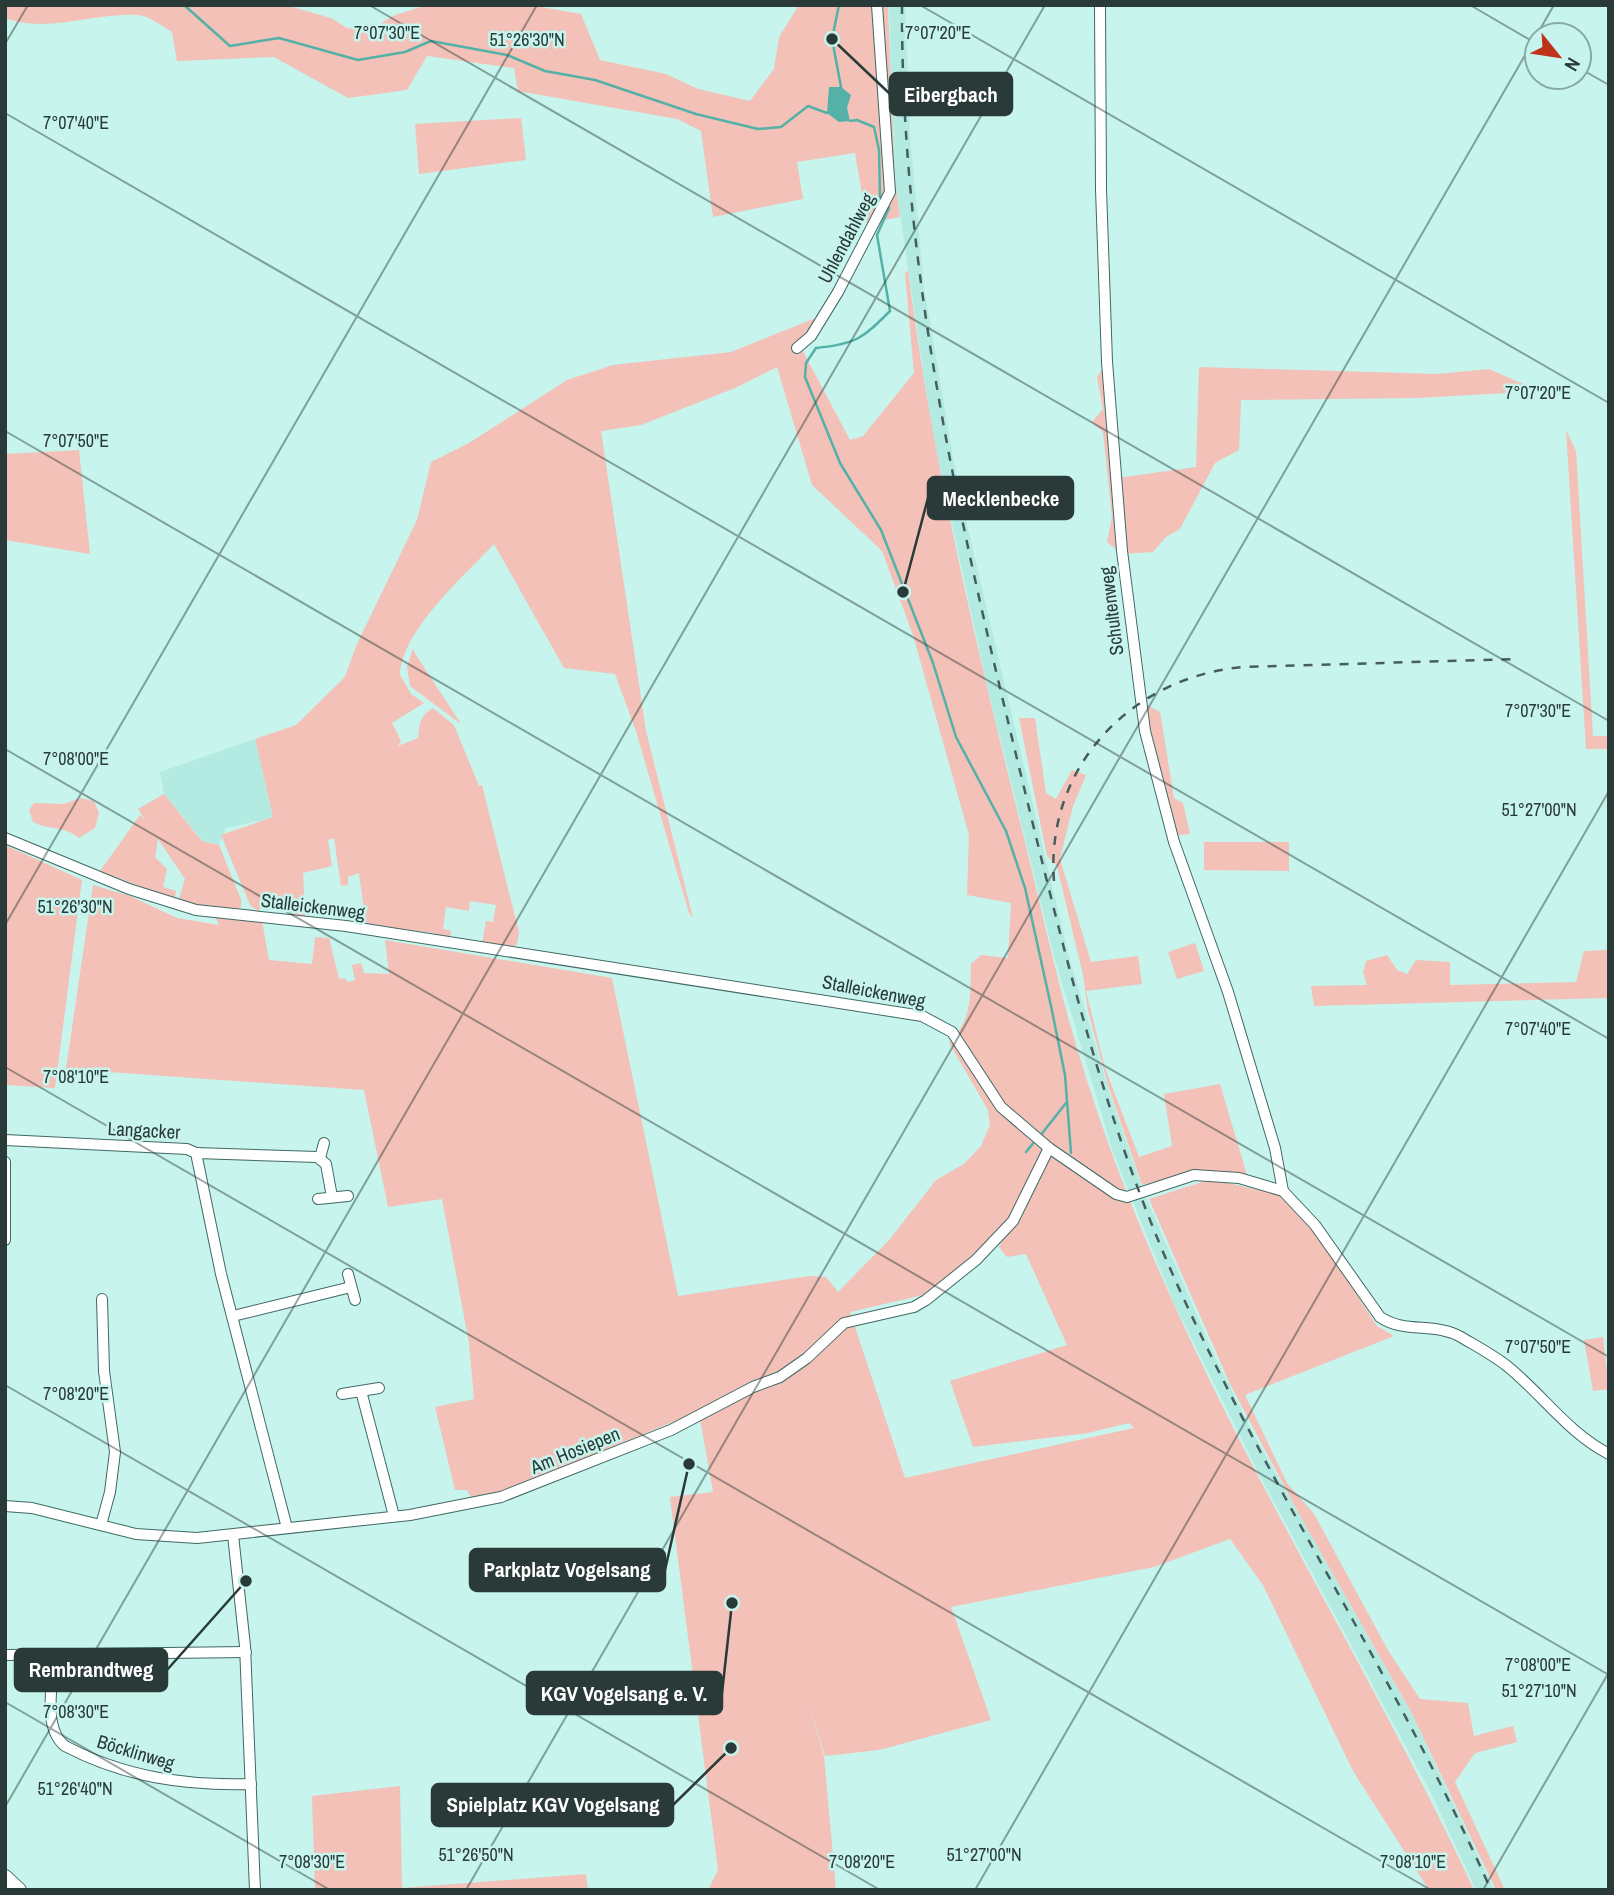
<svg xmlns="http://www.w3.org/2000/svg" width="1614" height="1895" font-family="'Archivo Narrow',sans-serif">
	<style>
		.built { fill: #b3ebe3 }
		.green { fill: #f3c1b7; fill-rule: evenodd }
		.water { fill: #54b1a7 }
		.lines { fill: none; stroke-linecap: round; stroke-linejoin: round }
		.stream { stroke: #54b1a7; stroke-width: 2.5 }
		.minor-casing { stroke: #406964; stroke-width: 12 }
		.tertiary-casing { stroke: #406964; stroke-width: 16 }
		.minor { stroke: #fff; stroke-width: 10 }
		.tertiary { stroke: #fff; stroke-width: 14 }
		.rail { stroke: #475d5b; stroke-width: 2.5; stroke-dasharray: 9 9; stroke-linecap: butt }
		.ticks { fill: none; stroke: #293a38; stroke-width: 2; stroke-opacity: 0.45 }
		.labels { text-anchor: middle; stroke-width: 5; stroke-linejoin: round; paint-order: stroke }
		.street-label { font-size: 19px; fill: #293a38; stroke: #c7f4ed }
		.ticks-label { font-size: 18px; text-anchor: middle; fill: #293a38; stroke: #c7f4ed; stroke-width: 5; stroke-linejoin: round; paint-order: stroke }
		.leader { fill: none; stroke: #293a38; stroke-width: 2.5 }
		.callout-dot { fill: #293a38; stroke: #c7f4ed; stroke-width: 2.5 }
		.callout { fill: #293a38; stroke: #293a38; stroke-width: 2.5 }
		.callout-label { font-size: 21px; text-anchor: middle; font-weight: bold; fill: #fff }
	</style>
	<rect width="100%" height="100%" fill="#c7f4ed"/>
	<g class="built">
		<path d="M 889,5 L 905,5 L 910,136 L 924,287 L 958,486 L 1068,953 L 1109,1091 L 1142,1188 L 1215,1357 L 1252,1431 L 1411,1713 L 1494,1890 L 1476,1890 L 1432,1795 L 1260,1476 L 1174,1303 L 1113,1152 L 1054,956 L 986,681 L 933,435 L 895,181 Z"/>
		<path d="M 255,739 L 273,818 L 226,828 L 219,845 L 203,841 L 164,794 L 160,772 Z"/>
	</g>
	<g class="green">
		<path d="M 5,5 L 286,5 L 331,18 L 347,28 L 369,30 L 393,16 L 426,5 L 530,5 L 581,14 L 600,60 L 666,74 L 698,89 L 750,101 L 774,69 L 779,37 L 799,5 L 888,5 L 895,181 L 900,217 L 867,223 L 855,153 L 797,162 L 803,199 L 713,217 L 701,131 L 677,119 L 518,91 L 514,68 L 427,56 L 407,90 L 348,98 L 274,57 L 177,61 L 172,32 C 162,26 148,15 137,15 C 95,12 47,34 5,18 Z"/>
		<path d="M 521,118 L 526,160 L 419,174 L 415,124 Z"/>
		<path d="M 908,270 C 931,451 972,629 1016,806 C 1034,876 1049,947 1068,1017 C 1095,1114 1131,1210 1173,1302 C 1263,1503 1381,1690 1474,1890 L 1429,1890 L 1353,1771 L 1263,1585 L 1230,1539 L 1154,1567 L 951,1607 L 991,1720 L 879,1750 L 825,1756 L 809,1706 L 824,1756 L 836,1890 L 708,1890 L 718,1870 L 670,1497 L 713,1492 L 700,1419 L 737,1401 L 736,1396 L 508,1490 L 472,1499 L 467,1490 L 455,1490 L 435,1407 L 474,1399 L 469,1343 L 442,1199 L 388,1207 L 364,1090 L 66,1069 L 93,885 L 130,896 L 177,918 L 219,925 L 215,917 L 262,921 L 269,960 L 312,964 L 315,937 L 329,938 L 339,979 L 345,978 L 347,982 L 355,980 L 352,965 L 361,963 L 364,973 L 389,974 L 385,940 L 612,978 L 678,1296 L 810,1276 L 826,1277 L 838,1292 L 890,1239 L 936,1180 L 964,1164 L 981,1146 L 990,1125 L 988,1110 L 949,1043 C 973,1018 970,997 971,964 L 981,955 L 1008,958 L 1011,903 L 967,895 L 969,835 L 913,635 L 882,551 L 812,485 L 777,367 L 735,388 L 641,425 L 601,431 L 646,731 L 693,918 L 689,913 L 636,731 L 615,674 L 564,668 L 494,544 C 464,576 402,630 400,675 L 411,694 L 424,703 L 392,723 L 401,741 L 398,746 L 418,738 C 420,724 419,716 433,708 L 454,725 L 479,786 L 482,785 L 519,932 L 517,944 L 512,947 L 482,944 L 486,921 L 493,922 L 496,905 L 470,901 L 469,911 L 446,907 L 443,929 L 451,931 L 450,939 L 436,936 L 435,933 L 366,925 L 359,873 L 348,877 L 348,885 L 341,886 L 334,838 L 328,840 L 332,866 L 303,873 L 305,916 L 292,916 L 292,908 L 261,905 L 259,912 L 250,905 L 221,835 L 273,817 L 255,739 L 296,725 L 345,677 L 356,646 L 417,520 L 431,462 L 469,443 L 567,380 L 613,365 L 731,352 L 818,317 L 798,342 L 850,440 L 863,436 L 914,373 L 905,273 ZM 1047,1148 L 1030,1193 L 999,1247 L 1007,1257 L 1026,1254 L 1067,1345 L 950,1381 L 973,1447 L 1088,1433 L 1129,1423 L 1134,1428 L 905,1478 L 850,1312 L 923,1295 L 952,1275 L 1006,1222 L 1027,1192 Z"/>
		<path d="M 1107,362 L 1117,478 L 1196,467 L 1199,367 L 1437,374 L 1489,369 L 1528,386 L 1508,393 L 1417,398 L 1241,400 L 1239,450 L 1215,463 L 1180,529 L 1166,537 L 1153,552 L 1122,554 L 1107,542 L 1112,517 L 1103,432 L 1092,422 L 1103,409 L 1097,377 Z"/>
		<path d="M 1566,430 L 1576,451 L 1593,736 L 1609,736 L 1609,749 L 1586,749 Z"/>
		<path d="M 79,450 L 90,554 L 5,540 L 5,454 Z"/>
		<path d="M 413,649 L 416,655 L 461,724 L 410,686 L 407,667 Z"/>
		<path d="M 1141,702 L 1160,712 L 1174,798 L 1183,803 L 1190,834 L 1178,835 Z"/>
		<path d="M 1019,718 L 1035,718 L 1046,793 L 1056,799 L 1072,770 L 1086,775 L 1073,806 L 1060,859 L 1091,962 L 1138,956 L 1142,984 L 1086,991 L 1105,1068 L 1139,1157 L 1172,1146 L 1164,1094 L 1220,1084 L 1247,1175 L 1186,1173 L 1142,1185 L 1108,1085 L 1088,1011 L 1083,975 L 1057,866 L 1047,856 Z"/>
		<path d="M 164,794 L 202,841 L 219,845 L 241,899 L 241,907 L 236,911 L 178,902 L 185,879 L 158,839 L 155,857 L 167,869 L 163,887 L 176,891 L 174,900 L 100,871 L 140,815 L 145,820 L 138,809 Z"/>
		<path d="M 80,798 L 94,801 L 99,813 L 95,828 L 79,838 C 66,826 48,830 33,822 L 29,810 L 34,803 L 64,804 Z"/>
		<path d="M 1204,842 L 1289,842 L 1289,871 L 1204,870 Z"/>
		<path d="M 5,845 L 82,880 L 55,1088 L 5,1085 Z"/>
		<path d="M 1195,943 L 1204,971 L 1177,979 L 1168,952 Z"/>
		<path d="M 1609,950 L 1609,998 L 1314,1006 L 1311,986 L 1367,985 L 1363,973 L 1366,961 L 1387,955 L 1397,970 L 1407,974 L 1416,960 L 1450,962 L 1450,985 L 1576,982 L 1584,951 Z"/>
		<path d="M 1211,1179 L 1279,1195 L 1322,1241 L 1377,1326 L 1394,1336 L 1245,1395 L 1287,1483 L 1314,1514 L 1389,1652 L 1420,1699 L 1468,1703 L 1474,1736 L 1513,1726 L 1517,1742 L 1475,1753 L 1455,1782 L 1505,1890 L 1496,1890 L 1411,1712 L 1299,1514 L 1230,1384 L 1149,1199 Z"/>
		<path d="M 1603,1337 L 1609,1389 L 1593,1391 L 1584,1340 Z"/>
		<path d="M 400,1786 L 402,1888 L 586,1874 L 588,1890 L 315,1890 L 312,1796 Z"/>
	</g>
	<path class="water" d="M 829,87 L 841,87 L 851,95 L 847,108 L 850,121 L 839,122 L 827,113 Z"/>
	<g class="lines">
		<g class="stream">
			<path d="M 184,5 L 230,46 L 279,38 L 358,60 L 405,52 L 431,41 L 507,55 L 545,71 L 595,80 L 696,114 L 758,129 L 781,127 L 808,106 L 827,113"/>
			<path d="M 839,5 L 832,39 L 841,87"/>
			<path d="M 850,121 L 857,120 L 874,127 L 879,150 L 880,197 L 882,200"/>
			<path d="M 887,205 L 889,208 L 877,235 L 890,311 C 862,339 856,344 816,348 L 806,363 L 805,377 L 840,463 L 881,530 L 933,663 L 956,737 L 1006,831 L 1025,888 L 1051,1006 L 1065,1075 L 1071,1153"/>
			<path d="M 1040,1136 L 1066,1103"/>
			<path d="M 1026,1152 L 1035,1141"/>
		</g>
		<g class="minor-casing">
			<g id="minor">
				<path d="M 1100,5 L 1101,189 L 1107,362 L 1122,551 L 1145,731 L 1174,842 L 1228,992 L 1275,1148 L 1283,1191"/>
				<path d="M 797,348 L 811,336 L 838,292 L 890,192 L 877,5"/>
				<path d="M 5,838 L 129,889 L 196,910 L 346,926 L 922,1016 L 952,1032 L 1001,1107 L 1049,1148 L 1116,1194 L 1127,1197 L 1194,1175 L 1239,1178 L 1283,1191 L 1315,1225 L 1380,1317 C 1405,1334 1435,1322 1461,1337 C 1476,1346 1493,1355 1507,1366 C 1542,1394 1568,1433 1609,1454"/>
				<path d="M 5,1140 L 187,1149 L 196,1153 L 221,1274 L 287,1528"/>
				<path d="M 196,1153 L 317,1157 L 326,1164 L 332,1197"/>
				<path d="M 320,1158 L 324,1143"/>
				<path d="M 5,1162 L 5,1240"/>
				<path d="M 318,1199 L 348,1196"/>
				<path d="M 348,1274 L 355,1300"/>
				<path d="M 233,1316 L 351,1287"/>
				<path d="M 361,1391 L 394,1516"/>
				<path d="M 342,1394 L 379,1388"/>
				<path d="M 5,1506 L 32,1508 L 136,1534 L 197,1538 L 410,1515 L 501,1497 L 671,1430 L 753,1387 L 780,1377 L 807,1358 L 844,1323 L 914,1307 L 926,1300 L 976,1260 L 1013,1221 L 1049,1148"/>
				<path d="M 101,1525 L 110,1492 L 115,1452 L 104,1371 L 102,1299"/>
				<path d="M 233,1535 L 245,1646 L 255,1890"/>
				<path d="M 5,1655 L 246,1652"/>
				<path d="M 54,1656 C 53,1682 42,1728 65,1746 C 124,1777 186,1786 251,1784"/>
			</g>
		</g>
		<g class="tertiary-casing">
			<path id="tertiary" d="M 5,1877 L 19,1890"/>
		</g>
		<use href="#minor" class="minor"/>
		<use href="#tertiary" class="tertiary"/>
		<g class="rail">
			<path d="M 902,5 C 901,265 958,516 1019,767 C 1061,939 1101,1112 1173,1275 C 1267,1486 1397,1679 1491,1890"/>
			<path d="M 1054,881 C 1045,766 1133,676 1244,667 L 1517,659"/>
		</g>
	</g>
	<path class="ticks" d="M 369,5 L 1609,721M 920,5 L 1609,403M 1470,5 L 1537,44M 5,44 L 28,5M 1579,68 L 1609,85M 5,113 L 1609,1039M 5,431 L 1609,1357M 5,749 L 1609,1675M 5,925 L 537,5M 5,1067 L 1431,1890M 5,1385 L 880,1890M 5,1702 L 330,1890M 5,1807 L 1045,5M 466,1890 L 1554,5M 975,1890 L 1609,791M 1483,1890 L 1609,1672"/>
	<g class="labels">
		<g class="street-label">
			<text transform="translate(846 238) rotate(-62)" y="7">Uhlendahlweg</text>
			<text transform="translate(1111 611) rotate(-97)" y="7">Schultenweg</text>
			<text transform="translate(313 906) rotate(7)" y="7">Stalleickenweg</text>
			<text transform="translate(874 991) rotate(11)" y="7">Stalleickenweg</text>
			<text transform="translate(144 1130) rotate(3)" y="7">Langacker</text>
			<text transform="translate(575 1450) rotate(-22)" y="7">Am Hosiepen</text>
			<text transform="translate(136 1752) rotate(17)" y="7">Böcklinweg</text>
		</g>
	</g>
	<g class="ticks-label">
		<text x="387" y="39">7°07'30"E</text>
		<text x="938" y="39">7°07'20"E</text>
		<text x="527" y="46">51°26'30"N</text>
		<text x="76" y="129">7°07'40"E</text>
		<text x="1538" y="399">7°07'20"E</text>
		<text x="76" y="447">7°07'50"E</text>
		<text x="1538" y="717">7°07'30"E</text>
		<text x="76" y="765">7°08'00"E</text>
		<text x="1539" y="816">51°27'00"N</text>
		<text x="75" y="913">51°26'30"N</text>
		<text x="1538" y="1035">7°07'40"E</text>
		<text x="76" y="1083">7°08'10"E</text>
		<text x="1538" y="1353">7°07'50"E</text>
		<text x="76" y="1400">7°08'20"E</text>
		<text x="1538" y="1671">7°08'00"E</text>
		<text x="1539" y="1697">51°27'10"N</text>
		<text x="76" y="1718">7°08'30"E</text>
		<text x="75" y="1795">51°26'40"N</text>
		<text x="476" y="1861">51°26'50"N</text>
		<text x="984" y="1861">51°27'00"N</text>
		<text x="312" y="1868">7°08'30"E</text>
		<text x="862" y="1868">7°08'20"E</text>
		<text x="1413" y="1868">7°08'10"E</text>
	</g>
	<path class="leader" d="M832 39L890 94M903 592L928 498M689 1464L665 1570M246 1581L167 1670M732 1603L722 1693M731 1748L673 1805"/>
	<g class="callout-dot">
		<circle cx="832" cy="39" r="7"/>
		<circle cx="903" cy="592" r="7"/>
		<circle cx="689" cy="1464" r="7"/>
		<circle cx="246" cy="1581" r="7"/>
		<circle cx="732" cy="1603" r="7"/>
		<circle cx="731" cy="1748" r="7"/>
	</g>
	<g class="callout">
		<rect x="890" y="73" width="122" height="42" rx="7"/>
		<rect x="928" y="477" width="145" height="42" rx="7"/>
		<rect x="470" y="1549" width="195" height="42" rx="7"/>
		<rect x="15" y="1649" width="152" height="42" rx="7"/>
		<rect x="527" y="1672" width="195" height="42" rx="7"/>
		<rect x="432" y="1784" width="241" height="42" rx="7"/>
	</g>
	<g class="callout-label">
		<text x="951" y="102">Eibergbach</text>
		<text x="1001" y="506">Mecklenbecke</text>
		<text x="567" y="1577">Parkplatz Vogelsang</text>
		<text x="91" y="1677">Rembrandtweg</text>
		<text x="624" y="1701">KGV Vogelsang e. V.</text>
		<text x="553" y="1812">Spielplatz KGV Vogelsang</text>
	</g>
	<rect width="1614" height="1895" fill="none" stroke="#293a38" stroke-width="14"/>
	<g transform="translate(1558 56) rotate(120)"><circle r="33" fill="#c7f4ed" stroke="#88aaa5" stroke-width="2"/>
	<path d="M0-5L12 26L0 18L-12 26Z" fill="#be3319"/>
	<text y="-10" font-size="19" font-weight="bold" text-anchor="middle" fill="#293a38">N</text>
	</g>
</svg>
